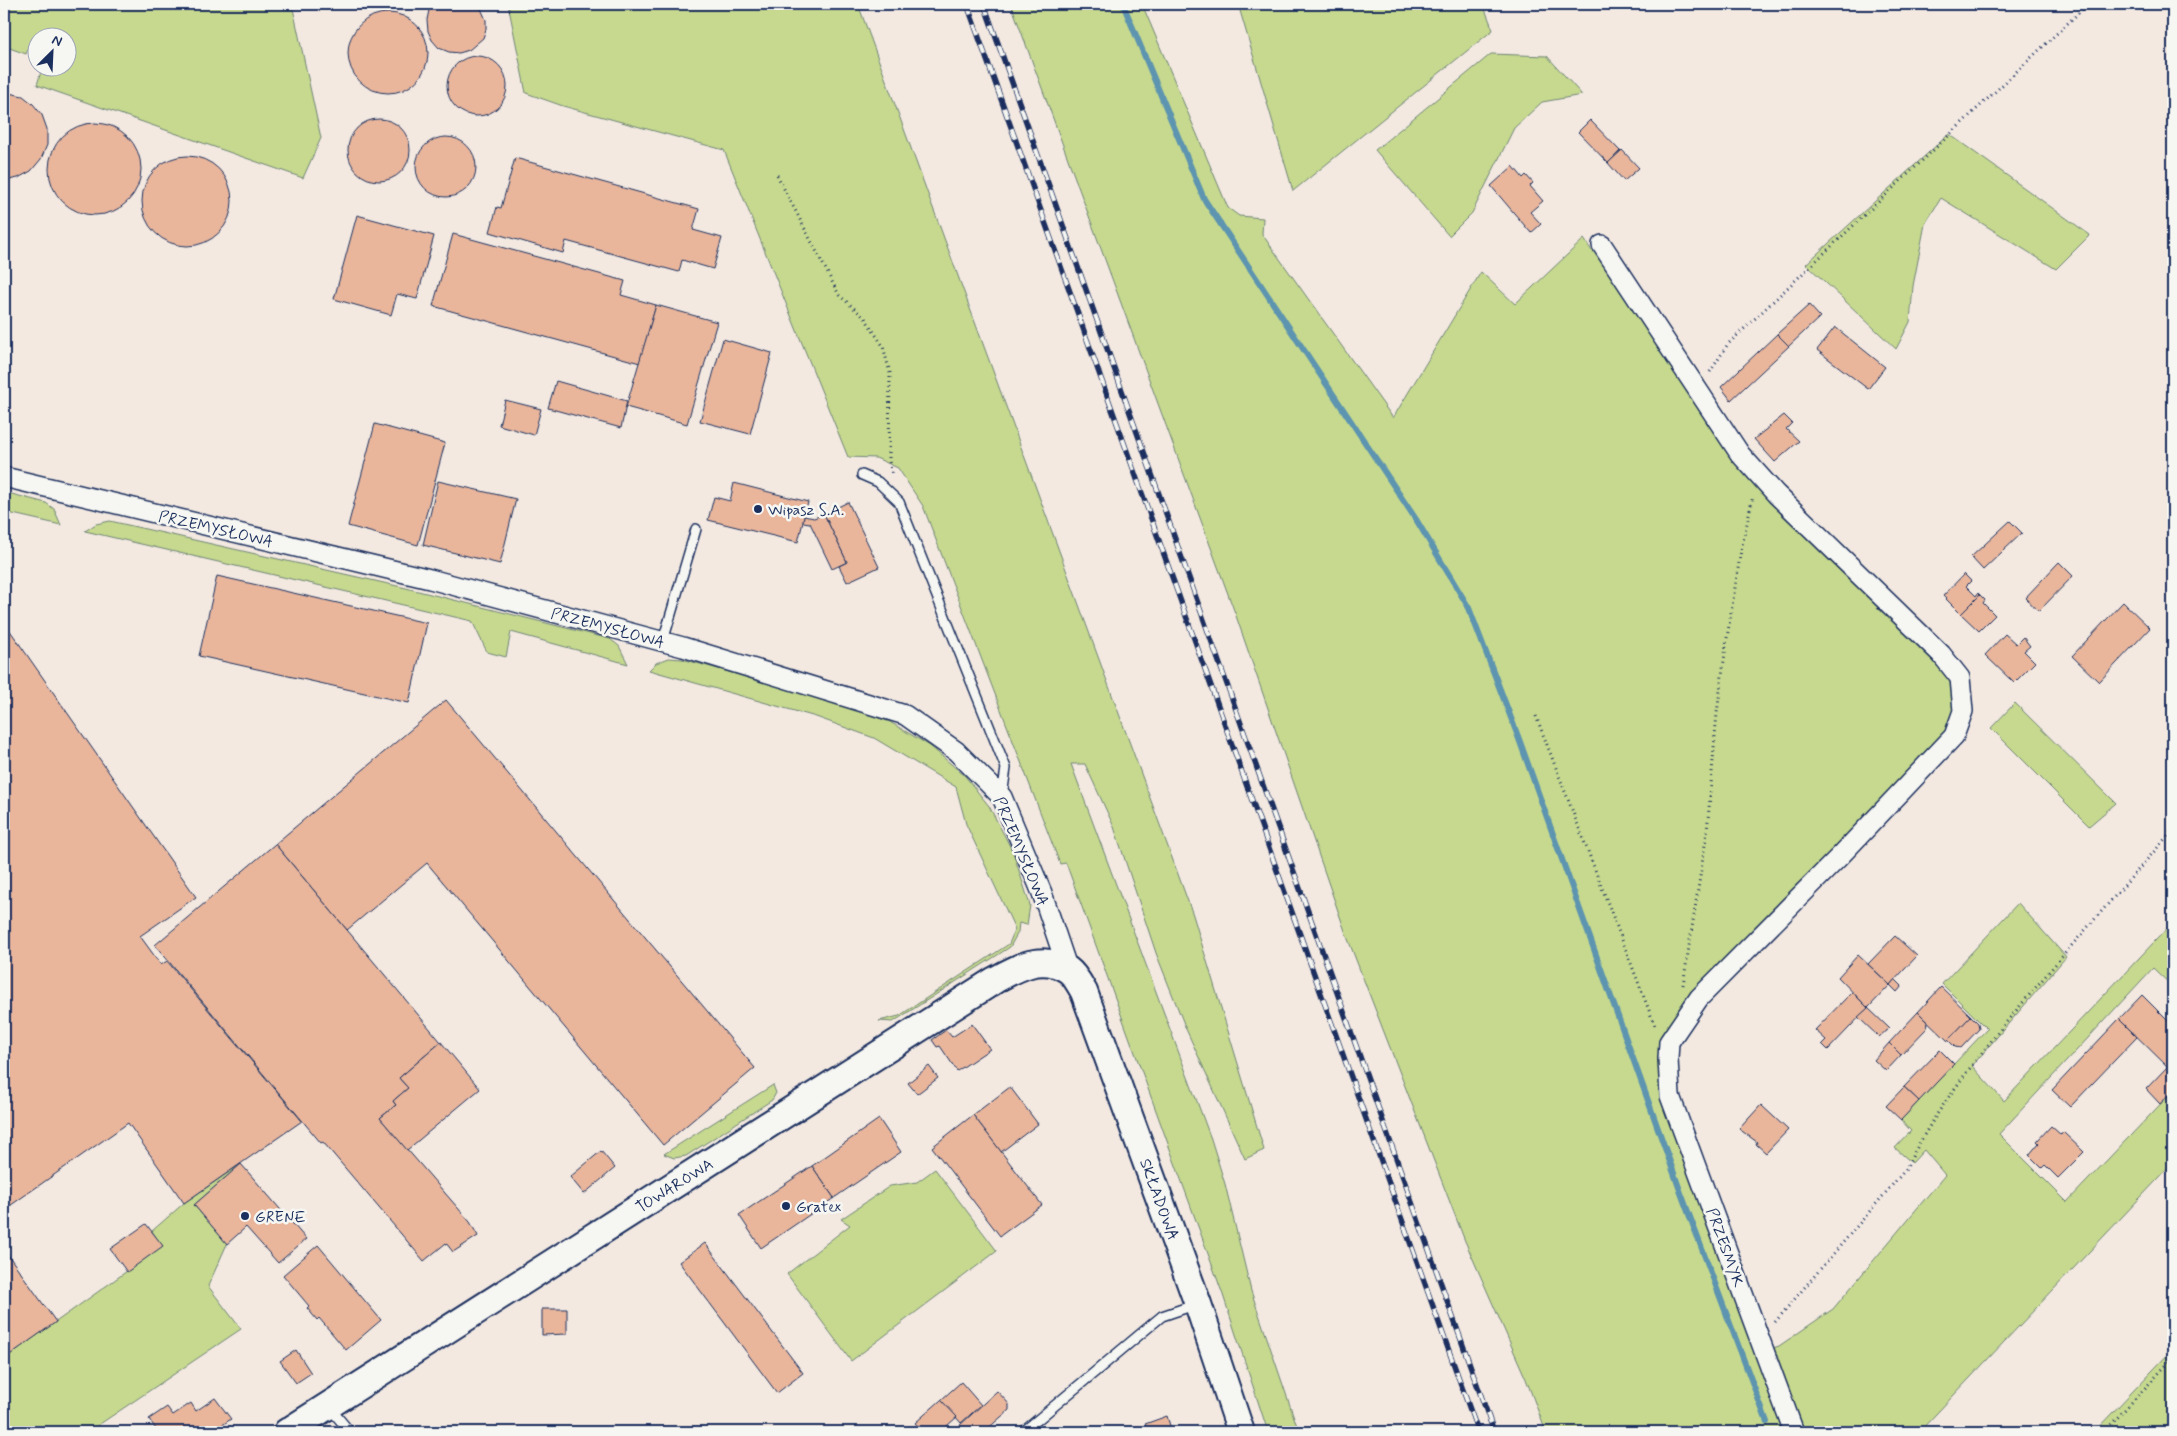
<svg xmlns="http://www.w3.org/2000/svg" width="2177" height="1436" font-family="Mynerve,sans-serif">
	<style>
		.green { fill: #c6d98e; stroke: #708476 }
		.lines { fill: none; stroke-linecap: round; stroke-linejoin: round }
		.stream { stroke: #5d94b0; stroke-width: 6 }
		.building { fill: #e9b69c; stroke: #1b2f5e }
		.lane-casing { stroke: #1b2f5e; stroke-width: 12 }
		.street-casing { stroke: #1b2f5e; stroke-width: 22 }
		.secondary-casing { stroke: #1b2f5e; stroke-width: 30 }
		.path { stroke: #1b2f5e; stroke-width: 3; stroke-dasharray: 1 4; stroke-linecap: butt }
		.lane { stroke: #f6f6f2; stroke-width: 9 }
		.street { stroke: #f6f6f2; stroke-width: 19 }
		.secondary { stroke: #f6f6f2; stroke-width: 26 }
		.rail-casing { stroke: #1b2f5e; stroke-width: 5.5 }
		.rail { stroke: #f6f6f2; stroke-width: 4; stroke-dasharray: 11; stroke-linecap: butt }
		.poi-dot { fill: #1b2f5e; stroke: #f6f6f2; stroke-width: 2 }
		.labels { text-anchor: middle; stroke-width: 5; stroke-linejoin: round; paint-order: stroke }
		.poi-label { font-size: 16px; fill: #1b2f5e; stroke: #f6f6f2; text-anchor: start }
		.street-label { font-size: 16px; fill: #1b2f5e; stroke: #f6f6f2 }
	</style>
	<rect width="100%" height="100%" fill="#f3e9e1"/>
	<filter id="ink" filterUnits="userSpaceOnUse"><feTurbulence type="fractalNoise" baseFrequency=".02" numOctaves="2"/><feDisplacementMap in="SourceGraphic" scale="10" xChannelSelector="R" yChannelSelector="G"/><feConvolveMatrix kernelMatrix="1 2 1 2 8 2 1 2 1" color-interpolation-filters="sRGB"/></filter>
	<g filter="url(#ink)">
		<g class="green">
			<path d="M 4,4 L 292,4 L 321,138 L 303,178 L 37,85 L 42,68 L 68,68 L 68,38 L 38,38 L 37,52 L 28,49 L 26,54 L 4,46 Z"/>
			<path d="M 508,4 L 858,4 L 1193,915 L 1264,1150 L 1245,1159 L 1186,1029 L 1156,953 L 1114,827 L 1085,764 L 1071,764 L 1211,1139 L 1225,1184 L 1251,1291 L 1299,1432 L 1268,1432 L 1223,1295 L 1066,863 L 1060,864 L 923,506 L 898,468 L 876,458 L 848,457 L 724,150 L 563,106 L 526,93 Z"/>
			<path d="M 1011,4 L 1142,4 L 1228,208 L 1239,216 L 1263,218 L 1262,234 L 1393,418 L 1481,272 L 1515,304 L 1584,239 L 1592,251 L 1602,243 L 1642,294 L 1704,380 L 1696,389 L 1752,461 L 1960,679 L 1959,732 L 1698,989 L 1659,1047 L 1770,1349 L 1779,1346 L 1833,1309 L 1945,1175 L 1924,1150 L 1912,1163 L 1895,1148 L 1911,1131 L 1901,1120 L 1987,1029 L 1942,984 L 2018,903 L 2066,957 L 1972,1066 L 2004,1101 L 2173,922 L 2173,987 L 2153,968 L 1999,1134 L 2067,1202 L 2173,1091 L 2173,1163 L 1919,1432 L 1546,1432 L 1526,1379 L 1465,1241 L 1346,934 L 1235,613 Z"/>
			<path d="M 1238,4 L 1483,4 L 1493,30 L 1293,191 Z"/>
			<path d="M 1491,54 L 1547,56 L 1582,95 L 1542,102 L 1514,128 L 1472,213 L 1449,236 L 1375,150 Z"/>
			<path d="M 1949,134 L 2090,235 L 2056,269 L 1941,198 L 1925,224 L 1913,286 L 1910,322 L 1896,349 L 1806,264 Z"/>
			<path d="M 4,492 L 46,503 L 54,509 L 61,525 L 4,512 Z"/>
			<path d="M 110,521 L 406,588 L 610,639 L 619,646 L 628,664 L 511,632 L 506,657 L 487,652 L 472,621 L 85,531 L 96,524 Z"/>
			<path d="M 669,658 L 682,659 L 817,696 L 890,722 L 930,746 L 965,776 L 989,806 L 1013,852 L 1030,905 L 1027,925 L 1019,923 L 1018,932 L 1010,947 L 893,1022 L 879,1021 L 899,1016 L 1009,944 L 1015,929 L 966,824 L 956,787 L 874,738 L 816,717 L 649,670 L 656,663 Z"/>
			<path d="M 2015,703 L 2116,803 L 2089,826 L 1991,728 Z"/>
			<path d="M 773,1085 L 776,1093 L 772,1100 L 686,1156 L 674,1158 L 664,1154 Z"/>
			<path d="M 241,1164 L 194,1205 L 227,1244 L 208,1286 L 241,1329 L 88,1432 L 4,1432 L 4,1359 L 162,1246 L 152,1231 L 184,1203 Z"/>
			<path d="M 935,1169 L 997,1251 L 851,1361 L 787,1274 L 850,1225 L 841,1219 L 890,1186 L 917,1182 Z"/>
			<path d="M 2173,1349 L 2173,1432 L 2094,1432 Z"/>
		</g>
		<g class="lines">
			<path class="stream" d="M 1123,4 L 1204,199 L 1417,521 L 1469,608 L 1519,739 L 1681,1193 L 1767,1422"/>
		</g>
		<g class="building">
			<path d="M 434,4 L 479,4 L 486,20 L 486,29 L 483,38 L 469,50 L 459,53 L 449,52 L 439,48 L 432,40 L 428,31 L 427,20 L 429,10 Z"/>
			<circle cx="388" cy="53" r="40"/>
			<circle cx="477" cy="86" r="30"/>
			<path d="M 4,92 L 23,96 L 33,104 L 42,115 L 47,129 L 47,145 L 41,159 L 31,171 L 18,178 L 4,181 Z"/>
			<circle cx="379" cy="150" r="31"/>
			<path d="M 1590,120 L 1620,151 L 1608,163 L 1578,132 Z"/>
			<circle cx="95" cy="169" r="46"/>
			<circle cx="446" cy="167" r="30"/>
			<path d="M 1622,150 L 1639,168 L 1624,181 L 1608,163 Z"/>
			<circle cx="187" cy="201" r="45"/>
			<path d="M 515,158 L 699,209 L 693,230 L 722,238 L 713,269 L 682,260 L 679,272 L 566,241 L 563,253 L 490,232 L 497,207 L 501,208 Z"/>
			<path d="M 1513,166 L 1523,178 L 1526,175 L 1533,183 L 1530,186 L 1543,201 L 1530,212 L 1541,224 L 1531,233 L 1491,186 Z"/>
			<path d="M 357,215 L 434,236 L 417,299 L 397,294 L 391,315 L 334,299 Z"/>
			<path d="M 453,234 L 625,281 L 621,295 L 656,305 L 640,363 L 433,306 Z"/>
			<path d="M 656,305 L 717,322 L 687,424 L 626,407 Z"/>
			<path d="M 1809,305 L 1820,317 L 1789,346 L 1777,334 Z"/>
			<path d="M 1835,327 L 1885,367 L 1868,389 L 1817,350 Z"/>
			<path d="M 1777,334 L 1789,346 L 1731,400 L 1721,387 Z"/>
			<path d="M 723,339 L 772,353 L 750,434 L 700,421 Z"/>
			<path d="M 556,381 L 627,401 L 621,428 L 548,408 Z"/>
			<path d="M 505,400 L 541,409 L 534,435 L 499,425 Z"/>
			<path d="M 1784,415 L 1792,423 L 1786,429 L 1799,441 L 1775,462 L 1754,439 Z"/>
			<path d="M 375,424 L 445,443 L 418,545 L 348,526 Z"/>
			<path d="M 438,481 L 516,499 L 500,564 L 423,545 Z"/>
			<path d="M 734,483 L 808,502 L 798,542 L 708,520 L 714,497 L 730,501 Z"/>
			<path d="M 848,502 L 879,567 L 847,582 L 839,566 L 847,562 L 824,514 Z"/>
			<path d="M 824,514 L 847,562 L 832,569 L 810,523 L 803,522 L 804,516 L 814,518 Z"/>
			<path d="M 2010,521 L 2022,533 L 1983,570 L 1971,557 Z"/>
			<path d="M 2059,562 L 2073,576 L 2039,611 L 2025,598 Z"/>
			<path d="M 1964,574 L 1971,581 L 1966,586 L 1976,596 L 1978,593 L 1980,595 L 1961,614 L 1943,596 Z"/>
			<path d="M 217,576 L 427,623 L 409,703 L 199,656 Z"/>
			<path d="M 1980,595 L 1985,600 L 1983,603 L 1995,615 L 1979,631 L 1961,614 Z"/>
			<path d="M 2123,602 L 2150,628 L 2099,682 L 2072,656 Z"/>
			<path d="M 4,622 L 196,897 L 140,936 L 161,965 L 167,961 L 302,1121 L 184,1203 L 128,1123 L 4,1210 Z"/>
			<path d="M 2005,634 L 2016,644 L 2023,637 L 2030,646 L 2024,651 L 2035,662 L 2014,683 L 1985,655 Z"/>
			<path d="M 446,700 L 755,1068 L 663,1145 L 427,863 L 347,930 L 275,844 Z"/>
			<path d="M 275,844 L 441,1042 L 399,1078 L 408,1088 L 393,1101 L 396,1105 L 380,1118 L 470,1222 L 478,1236 L 453,1252 L 446,1243 L 424,1261 L 323,1142 L 321,1143 L 155,945 Z"/>
			<path d="M 1895,936 L 1917,956 L 1890,985 L 1868,964 Z"/>
			<path d="M 1858,955 L 1890,985 L 1868,1008 L 1838,977 Z"/>
			<path d="M 1895,979 L 1902,986 L 1897,992 L 1890,985 Z"/>
			<path d="M 1941,987 L 1971,1016 L 1948,1041 L 1918,1012 Z"/>
			<path d="M 1852,992 L 1868,1008 L 1828,1050 L 1822,1044 L 1826,1040 L 1815,1030 Z"/>
			<path d="M 2142,995 L 2173,1026 L 2173,1072 L 2119,1019 Z"/>
			<path d="M 1868,1008 L 1889,1028 L 1879,1037 L 1858,1017 Z"/>
			<path d="M 1918,1012 L 1928,1022 L 1927,1028 L 1901,1055 L 1889,1043 Z"/>
			<path d="M 1971,1016 L 1978,1023 L 1979,1029 L 1961,1048 L 1955,1047 L 1948,1040 Z"/>
			<path d="M 2119,1019 L 2137,1037 L 2070,1107 L 2052,1090 Z"/>
			<path d="M 972,1024 L 990,1049 L 957,1071 L 940,1046 L 937,1047 L 932,1040 L 946,1030 L 952,1037 Z"/>
			<path d="M 441,1042 L 480,1089 L 407,1150 L 380,1118 L 396,1105 L 393,1101 L 408,1088 L 399,1078 Z"/>
			<path d="M 1889,1043 L 1901,1055 L 1886,1071 L 1874,1060 Z"/>
			<path d="M 1940,1050 L 1954,1064 L 1919,1101 L 1904,1087 Z"/>
			<path d="M 929,1066 L 938,1078 L 917,1094 L 908,1083 Z"/>
			<path d="M 2168,1066 L 2173,1072 L 2173,1090 L 2160,1104 L 2146,1089 Z"/>
			<path d="M 1010,1087 L 1038,1124 L 1001,1152 L 973,1115 Z"/>
			<path d="M 1904,1087 L 1919,1101 L 1901,1120 L 1886,1106 Z"/>
			<path d="M 1761,1105 L 1788,1130 L 1766,1153 L 1756,1144 L 1757,1142 L 1739,1129 Z"/>
			<path d="M 973,1115 L 1042,1205 L 1000,1236 L 932,1147 Z"/>
			<path d="M 879,1119 L 901,1152 L 834,1198 L 812,1166 Z"/>
			<path d="M 2051,1126 L 2061,1135 L 2063,1132 L 2084,1152 L 2058,1178 L 2045,1165 L 2042,1168 L 2029,1155 L 2039,1143 L 2037,1141 Z"/>
			<path d="M 601,1151 L 615,1168 L 584,1194 L 570,1177 Z"/>
			<path d="M 241,1164 L 306,1239 L 278,1263 L 246,1227 L 227,1244 L 194,1205 Z"/>
			<path d="M 812,1166 L 834,1198 L 761,1248 L 739,1215 Z"/>
			<path d="M 146,1224 L 163,1246 L 127,1272 L 110,1249 Z"/>
			<path d="M 705,1243 L 803,1373 L 777,1393 L 679,1262 Z"/>
			<path d="M 318,1245 L 381,1320 L 346,1350 L 319,1318 L 317,1320 L 307,1308 L 309,1306 L 283,1275 Z"/>
			<path d="M 6,1252 L 56,1322 L 4,1359 L 4,1253 Z"/>
			<path d="M 542,1309 L 567,1309 L 567,1334 L 542,1335 Z"/>
			<path d="M 296,1350 L 311,1373 L 296,1383 L 280,1361 Z"/>
			<path d="M 961,1382 L 981,1405 L 961,1423 L 941,1400 Z"/>
			<path d="M 997,1391 L 1009,1404 L 1009,1410 L 984,1432 L 961,1432 L 963,1431 L 959,1426 Z"/>
			<path d="M 215,1398 L 231,1419 L 212,1432 L 174,1432 L 173,1430 L 170,1432 L 158,1432 L 149,1419 L 167,1407 L 173,1415 L 191,1403 L 196,1411 Z"/>
			<path d="M 941,1400 L 957,1417 L 940,1432 L 923,1432 L 915,1423 Z"/>
			<path d="M 1167,1416 L 1172,1432 L 1148,1432 L 1145,1424 Z"/>
		</g>
		<g class="lines">
			<g class="lane-casing">
				<g id="lane">
					<path d="M 862,475 L 878,482 L 899,502 L 1006,768 L 1002,796"/>
					<path d="M 663,641 L 696,529"/>
					<path d="M 329,1407 L 350,1432"/>
					<path d="M 1023,1432 L 1162,1316 L 1197,1304"/>
				</g>
			</g>
			<g class="street-casing">
				<g id="street">
					<path d="M 1602,245 L 1740,454 L 1776,494 L 1941,654 L 1960,678 L 1963,711 L 1954,736 L 1841,855 L 1699,998 L 1669,1042 L 1668,1059 L 1670,1096 L 1794,1432"/>
					<path d="M 4,477 L 430,579 L 683,647 L 905,715 L 956,751 L 1002,797 L 1042,893 L 1068,970"/>
				</g>
			</g>
			<g class="secondary-casing">
				<path id="secondary" d="M 287,1432 L 995,980 C 1018,967 1043,953 1068,970 C 1075,975 1080,985 1084,992 L 1198,1304 L 1241,1432"/>
			</g>
			<g class="path">
				<path d="M 777,175 L 839,295 L 865,318 L 883,346 L 890,373 L 889,461 L 892,475"/>
				<path d="M 1710,372 L 1728,344 L 2088,4"/>
				<path d="M 1536,716 L 1655,1026"/>
				<path d="M 1683,985 L 1707,832 L 1717,713 L 1727,638 L 1741,550 L 1753,496"/>
				<path d="M 1775,1322 L 1906,1169 C 1931,1116 1968,1070 2004,1025 C 2059,959 2116,895 2173,830"/>
				<path d="M 2104,1432 L 2173,1358"/>
			</g>
			<use href="#lane" class="lane"/>
			<use href="#street" class="street"/>
			<use href="#secondary" class="secondary"/>
			<g class="rail-casing">
				<g id="rail">
					<path d="M 967,4 L 1478,1432"/>
					<path d="M 984,4 L 1494,1432"/>
				</g>
			</g>
			<use href="#rail" class="rail"/>
		</g>
	</g>
	<g class="poi-dot">
		<circle cx="758" cy="509" r="5"/>
		<circle cx="786" cy="1206" r="5"/>
		<circle cx="245" cy="1216" r="5"/>
	</g>
	<g class="labels">
		<g class="poi-label">
			<text x="768" y="515">Wipasz S.A.</text>
			<text x="796" y="1212">Gratex</text>
			<text x="255" y="1222">GRENE</text>
		</g>
		<g class="street-label">
			<text transform="translate(216 528) rotate(13)" y="6">PRZEMYSŁOWA</text>
			<text transform="translate(608 627) rotate(15)" y="6">PRZEMYSŁOWA</text>
			<text transform="translate(1022 851) rotate(67)" y="6">PRZEMYSŁOWA</text>
			<text transform="translate(674 1185) rotate(-32)" y="6">TOWAROWA</text>
			<text transform="translate(1160 1199) rotate(70)" y="6">SKŁADOWA</text>
			<text transform="translate(1726 1247) rotate(70)" y="6">PRZESMYK</text>
		</g>
	</g>
	<rect width="2177" height="1436" fill="none" stroke="#f6f6f2" stroke-width="20"/>
	<rect x="10" y="10" width="2157" height="1416" fill="none" stroke="#1b2f5e" stroke-width="2" filter="url(#ink)"/>
	<g transform="translate(52 52) rotate(24)"><circle r="24" fill="#f6f6f2" stroke="#9ea6b7"/>
	<path d="M0-4L9 19L0 12L-9 19Z" fill="#1b2f5e"/>
	<text y="-8" font-size="14" font-weight="bold" text-anchor="middle" fill="#1b2f5e">N</text>
	</g>
</svg>
